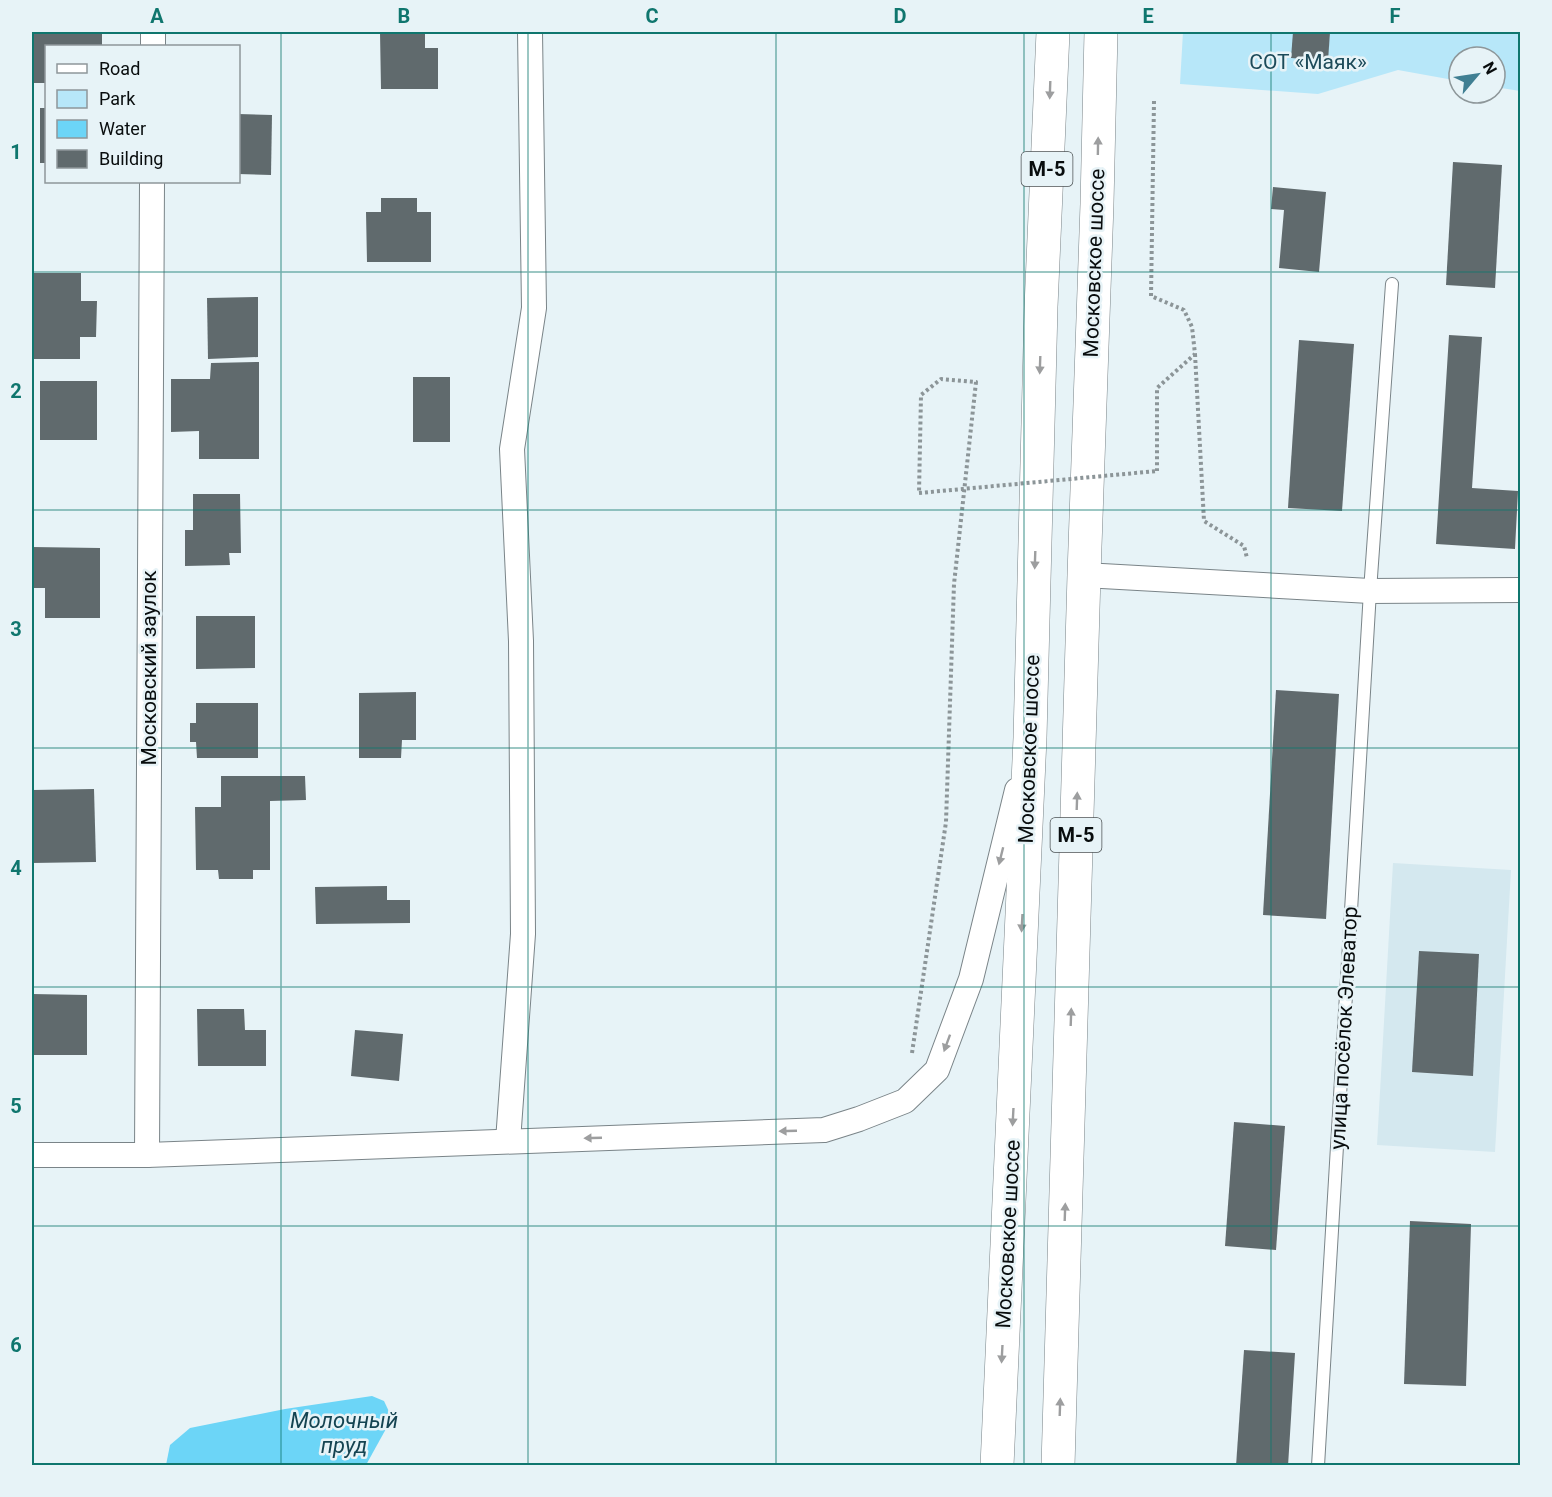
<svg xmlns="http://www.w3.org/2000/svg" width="1552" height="1497" viewBox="0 0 1552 1497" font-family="Roboto,sans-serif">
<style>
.built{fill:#d4e8ef}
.green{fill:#b7e7f9}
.water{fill:#6cd5f7}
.building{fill:#606a6d}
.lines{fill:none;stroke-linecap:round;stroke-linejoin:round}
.service-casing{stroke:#7a8488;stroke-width:14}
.minor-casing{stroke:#7a8488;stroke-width:26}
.trunk-casing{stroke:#7a8488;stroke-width:34}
.path{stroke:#8c9598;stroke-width:4;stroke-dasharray:3 3;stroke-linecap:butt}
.service{stroke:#fff;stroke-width:12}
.minor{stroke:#fff;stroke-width:24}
.trunk{stroke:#fff;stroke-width:33}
.path-bridge{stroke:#8c9598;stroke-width:4;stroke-dasharray:3 3;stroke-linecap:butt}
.oneway{fill:#9d9e9f}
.grid{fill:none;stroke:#0f766e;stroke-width:1.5;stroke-opacity:0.55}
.labels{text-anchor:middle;stroke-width:5;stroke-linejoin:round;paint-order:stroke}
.shield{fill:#e7f3f7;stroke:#4c5254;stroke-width:1.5}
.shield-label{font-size:20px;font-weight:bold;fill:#090d0e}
.park-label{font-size:21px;fill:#1d4b5a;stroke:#e7f3f7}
.street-label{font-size:21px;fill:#090d0e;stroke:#e7f3f7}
.water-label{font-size:22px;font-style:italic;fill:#154452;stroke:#e7f3f7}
.neatline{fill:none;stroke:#0f766e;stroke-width:2}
.grid-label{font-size:20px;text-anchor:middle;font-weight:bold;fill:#0f766e}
</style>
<rect width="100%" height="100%" fill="#e7f3f7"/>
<polygon class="built" points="1393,863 1511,870 1495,1152 1377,1145"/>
<polygon class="green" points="1183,32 1520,32 1520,91 1495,87 1495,57 1459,57 1459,81 1398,70 1318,94 1180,84"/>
<polygon class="water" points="372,1396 384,1401 392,1418 366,1465 166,1465 170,1445 190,1428 285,1409"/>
<g class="building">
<polygon points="32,32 102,32 102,46 46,46 46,83 32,83"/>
<polygon points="380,32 425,32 425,48 438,48 438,89 381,89"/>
<polygon points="1293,32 1330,32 1328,61 1291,58"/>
<rect x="40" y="108" width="6" height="55"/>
<polygon points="238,114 272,115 271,175 238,174"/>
<polygon points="1453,162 1502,165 1495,288 1446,285"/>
<polygon points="1273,187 1326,192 1319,272 1279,268 1284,210 1271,209"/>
<polygon points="381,198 417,198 417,212 431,212 431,262 367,262 366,212 381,212"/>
<polygon points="33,273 81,273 81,301 97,301 96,337 80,337 80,359 33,359"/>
<polygon points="258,297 258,357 208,359 207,298"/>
<polygon points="1449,335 1482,337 1472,488 1518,491 1515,549 1436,544"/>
<polygon points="1299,340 1354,344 1342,511 1288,508"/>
<polygon points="259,362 259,459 199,459 199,431 171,432 171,379 210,379 211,363"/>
<rect x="413" y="377" width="37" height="65"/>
<rect x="40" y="381" width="57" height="59"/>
<polygon points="193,494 240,494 241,553 229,553 230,565 185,566 185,530 193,530"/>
<polygon points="32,547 100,548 100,618 45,618 45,588 32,588"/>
<polygon points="196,616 255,616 255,668 196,669"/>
<polygon points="1276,690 1339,694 1326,919 1263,915"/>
<polygon points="416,692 416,740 402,740 401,758 359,758 359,693"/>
<polygon points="196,703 258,703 258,758 197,758 196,742 190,742 190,723 196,723"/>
<polygon points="221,776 305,776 306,800 270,801 270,870 253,870 253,879 219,879 218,870 196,870 195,807 221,807"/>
<polygon points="94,789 96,862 32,863 32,790"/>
<polygon points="387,886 387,900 410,900 410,923 316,924 315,887"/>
<polygon points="1419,951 1479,954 1473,1076 1412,1072"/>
<polygon points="32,994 87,995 87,1055 32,1055"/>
<polygon points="197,1009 244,1009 245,1030 266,1030 266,1066 198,1066"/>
<polygon points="355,1030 403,1034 399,1081 351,1076"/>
<polygon points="1234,1122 1285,1126 1276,1250 1225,1246"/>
<polygon points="1410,1221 1471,1224 1466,1386 1404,1384"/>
<polygon points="1244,1350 1295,1353 1288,1466 1236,1466"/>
</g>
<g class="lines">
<g class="service-casing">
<polyline id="service" points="1318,1466 1370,591 1392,284"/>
</g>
<g class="minor-casing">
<g id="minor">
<polyline points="153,46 153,32"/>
<polyline points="1084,575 1370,591 1520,590"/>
<polyline points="508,1141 523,934 521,641 512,449 534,308 530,32"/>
<polyline points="32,1155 147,1155 824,1130 859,1119 905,1101 937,1070 971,979 1017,790"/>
<polyline points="147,1155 152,182"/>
</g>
</g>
<g class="trunk-casing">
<g id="trunk">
<polyline points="997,1466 1030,738 1041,307 1053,32"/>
<polyline points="1058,1466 1084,575 1097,204 1101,32"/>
</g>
</g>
<g class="path">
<polyline points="1154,101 1151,296 1184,310 1192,327 1195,354 1157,388 1157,471"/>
<polyline points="1195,354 1204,521 1244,546 1247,558"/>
<polyline points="912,1053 946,822 954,584 976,382 941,379 921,395 919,493"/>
</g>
<use href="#service" class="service"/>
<use href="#minor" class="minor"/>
<use href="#trunk" class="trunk"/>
<polyline class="path-bridge" points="919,493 1157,471"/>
</g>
<defs><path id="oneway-solid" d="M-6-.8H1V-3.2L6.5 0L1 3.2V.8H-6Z" transform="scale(1.5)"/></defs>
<g class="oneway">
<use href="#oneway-solid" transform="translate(1050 90) rotate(92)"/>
<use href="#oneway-solid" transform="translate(1098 146) rotate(-89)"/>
<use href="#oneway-solid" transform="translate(1040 365) rotate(92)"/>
<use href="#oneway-solid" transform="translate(1035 560) rotate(92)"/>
<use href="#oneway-solid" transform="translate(1077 801) rotate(-88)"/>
<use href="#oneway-solid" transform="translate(1001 856) rotate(104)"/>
<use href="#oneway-solid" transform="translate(1022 923) rotate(93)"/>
<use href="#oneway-solid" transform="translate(1071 1017) rotate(-88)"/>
<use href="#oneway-solid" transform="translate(947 1043) rotate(110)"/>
<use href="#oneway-solid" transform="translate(1013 1117) rotate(93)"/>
<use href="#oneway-solid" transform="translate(788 1131) rotate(178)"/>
<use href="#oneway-solid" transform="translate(593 1138) rotate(178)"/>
<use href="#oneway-solid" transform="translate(1065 1212) rotate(-88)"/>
<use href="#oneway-solid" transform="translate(1002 1354) rotate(93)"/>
<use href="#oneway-solid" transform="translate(1060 1407) rotate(-88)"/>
</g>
<path class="grid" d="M281,32v1434M528,32v1434M776,32v1434M1024,32v1434M1271,32v1434M32,272h1488M32,510h1488M32,748h1488M32,987h1488M32,1226h1488"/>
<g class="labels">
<g class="shield">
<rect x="1021.5" y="152" width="51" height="34" rx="4.5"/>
<rect x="1050.5" y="818" width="51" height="34" rx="4.5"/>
</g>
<g class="shield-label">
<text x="1047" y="176">М-5</text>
<text x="1076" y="842">М-5</text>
</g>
<g class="park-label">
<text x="1308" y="69">СОТ «Маяк»</text>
</g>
<g class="street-label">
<text transform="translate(1094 263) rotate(-88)" y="7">Московское шоссе</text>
<text transform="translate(149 668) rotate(-90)" y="7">Московский заулок</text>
<text transform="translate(1029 749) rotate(-88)" y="7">Московское шоссе</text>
<text transform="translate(1344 1028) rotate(-87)" y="7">улица посёлок Элеватор</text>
<text transform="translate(1008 1234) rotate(-87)" y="7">Московское шоссе</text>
</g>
<g class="water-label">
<text x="344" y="1428">Молочный<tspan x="344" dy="25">пруд</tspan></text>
</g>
</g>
<rect width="1552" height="1497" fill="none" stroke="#e7f3f7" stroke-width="66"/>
<rect x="45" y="45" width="195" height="138" fill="#e7f3f7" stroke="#8e979a" stroke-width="1.5"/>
<rect x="57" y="64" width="30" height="9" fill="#ffffff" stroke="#8e979a" stroke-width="1.5"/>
<text x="99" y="75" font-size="18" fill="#090d0e">Road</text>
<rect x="57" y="90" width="30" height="18" fill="#b7e7f9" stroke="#8e979a" stroke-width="1.5"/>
<text x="99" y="105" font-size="18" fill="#090d0e">Park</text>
<rect x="57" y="120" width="30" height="18" fill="#6cd5f7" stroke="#8e979a" stroke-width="1.5"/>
<text x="99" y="135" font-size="18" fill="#090d0e">Water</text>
<rect x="57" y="150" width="30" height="18" fill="#606a6d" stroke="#8e979a" stroke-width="1.5"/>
<text x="99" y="165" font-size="18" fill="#090d0e">Building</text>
<g transform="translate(1477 75) rotate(61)"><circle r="28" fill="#e7f3f7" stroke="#8e979a" stroke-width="1.5"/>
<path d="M0-4.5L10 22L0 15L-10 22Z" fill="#407f93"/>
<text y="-9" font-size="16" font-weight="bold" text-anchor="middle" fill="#090d0e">N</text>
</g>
<rect x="33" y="33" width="1486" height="1431" class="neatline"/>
<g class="grid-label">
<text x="157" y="23">A</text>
<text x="404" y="23">B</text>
<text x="652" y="23">C</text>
<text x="900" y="23">D</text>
<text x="1148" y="23">E</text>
<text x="1395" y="23">F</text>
<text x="16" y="159">1</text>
<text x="16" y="398">2</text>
<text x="16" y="636">3</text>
<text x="16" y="875">4</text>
<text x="16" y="1113">5</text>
<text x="16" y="1352">6</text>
</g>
</svg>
